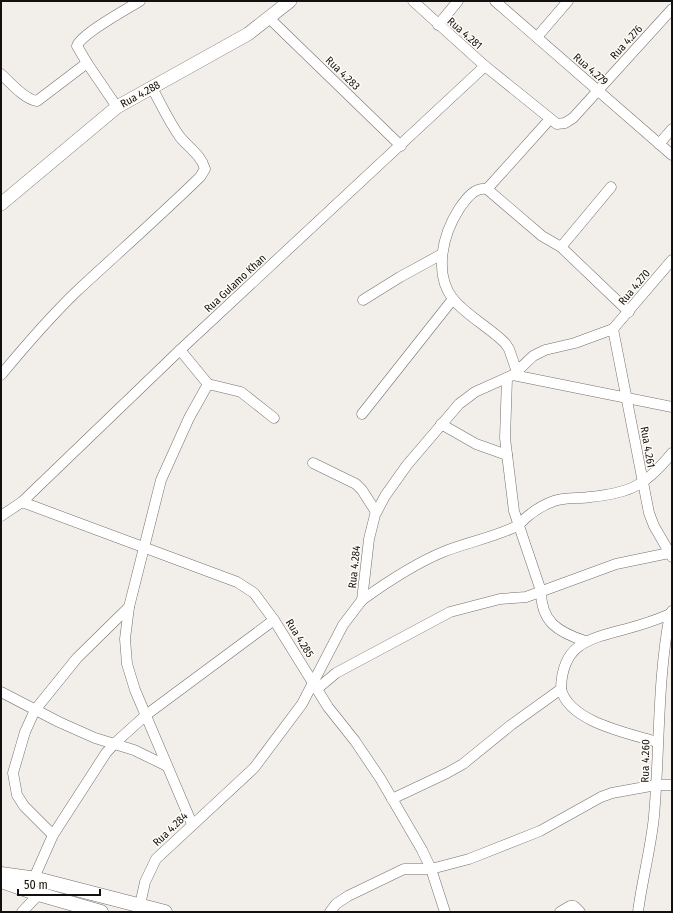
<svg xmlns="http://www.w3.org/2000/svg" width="673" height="913" viewBox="0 0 673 913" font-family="'Fira Sans Condensed',sans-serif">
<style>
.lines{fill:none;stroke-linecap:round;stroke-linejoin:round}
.minor-casing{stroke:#74716c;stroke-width:11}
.tertiary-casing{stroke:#74716c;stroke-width:14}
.secondary-casing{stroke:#74716c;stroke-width:15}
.minor{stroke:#fff;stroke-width:10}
.tertiary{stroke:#fff;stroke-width:13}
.secondary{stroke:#fff;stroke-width:14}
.labels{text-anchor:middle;stroke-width:3;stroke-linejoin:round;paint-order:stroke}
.street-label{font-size:11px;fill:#12110f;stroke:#fffcf7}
</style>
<rect width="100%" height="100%" fill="#f2eee9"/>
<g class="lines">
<g class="minor-casing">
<g id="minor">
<polyline points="413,1 485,66 557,124 565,123 573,118 672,9"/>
<polyline points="495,1 672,155"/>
<polyline points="269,18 401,146"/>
<polyline points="438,25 458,1"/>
<polyline points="537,37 568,1"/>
<path d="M1,74c10,9 23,25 36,27l50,-38"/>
<path d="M117,107l-30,-44 -10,-17c4,-12 50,-37 63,-45"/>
<polyline points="659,144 672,129"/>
<polyline points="487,189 542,236 561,247 629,312"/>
<polyline points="561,247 611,187"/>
<polyline points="363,300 400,277 442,254"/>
<polyline points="613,329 649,513 654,526 672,557"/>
<polyline points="180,350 208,384 241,392 274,418"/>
<path d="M517,372l-8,-23 -4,-6c-16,-16 -38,-27 -52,-44 -20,-26 -10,-65 6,-90 7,-10 15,-22 28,-20l63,-70"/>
<path d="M1,375c24,-29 49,-58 76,-84 41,-38 83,-75 123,-114l5,-8c-4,-14 -16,-21 -25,-32 -11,-15 -19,-33 -28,-49"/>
<polyline points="513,375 672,407"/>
<path d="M507,378l-2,60 9,73 27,80c0,31 17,41 44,50"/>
<polyline points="362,414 453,299"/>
<polyline points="441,424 476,444 507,455"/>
<polyline points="313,463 356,484 362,490 376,512"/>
<polyline points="22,502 237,582 254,593 274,620 328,707 355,741 380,778 422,850 431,869 445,912"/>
<polyline points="1,516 22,502 180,350 485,66"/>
<path d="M362,600c25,-18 52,-36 81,-48 22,-9 52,-15 74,-26 4,-3 7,-7 11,-10 7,-6 18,-12 26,-15 12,-4 24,-2 36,-4 41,-4 56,-12 82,-44"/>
<polyline points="317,689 336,673 450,612 500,599 526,597 616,564 669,553"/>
<path d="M561,689c8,33 67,44 96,53"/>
<polyline points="1,692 59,722 95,738 134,750 167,766"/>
<path d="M392,799l55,-26 16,-9 48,-39 50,-36c1,-45 27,-50 65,-60 15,-4 30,-9 44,-15"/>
<polyline points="192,824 135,690 127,664 125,639 129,607 161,480 189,418 208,384"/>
<polyline points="53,835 24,806 17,795 13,773 25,732 35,710 77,658 129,607"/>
<polyline points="34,878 53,835 106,753 115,743 146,715 274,620"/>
<polyline points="140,905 145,882 156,859 254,768 302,704 343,625 362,600 369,539 375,515 385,496 407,465 459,404 475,392 513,375 533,356 545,350 575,343 613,329 672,260"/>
<polyline points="22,912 39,894"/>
<polyline points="330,912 336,904 348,896 404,869 431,869 469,859 540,831 601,797 612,793 656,785 672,785"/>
<polyline points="560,912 570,906 574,906 580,912"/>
<path d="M638,912c4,-32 13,-64 16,-96 6,-67 3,-135 16,-202l2,-3"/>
</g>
</g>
<g class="tertiary-casing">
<polyline id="tertiary" points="1,204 117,107 248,34 290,1"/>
</g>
<g class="secondary-casing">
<g id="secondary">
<polyline points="1,874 37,879 165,912"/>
<polyline points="1,881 35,893 101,912"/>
</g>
</g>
<use href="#minor" class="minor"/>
<use href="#tertiary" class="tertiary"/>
<use href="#secondary" class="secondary"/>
</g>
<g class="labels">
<g class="street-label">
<text transform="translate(465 33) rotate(41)" y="4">Rua 4.281</text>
<text transform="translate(626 42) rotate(-48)" y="4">Rua 4.276</text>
<text transform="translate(591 69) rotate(41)" y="4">Rua 4.279</text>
<text transform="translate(343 73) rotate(44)" y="4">Rua 4.283</text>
<text transform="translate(140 94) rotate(-29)" y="4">Rua 4.288</text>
<text transform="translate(235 283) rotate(-43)" y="4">Rua Gulamo Khan</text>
<text transform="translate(634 287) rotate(-50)" y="4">Rua 4.270</text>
<text transform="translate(648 447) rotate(80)" y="4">Rua 4.261</text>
<text transform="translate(354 567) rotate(-84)" y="4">Rua 4.284</text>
<text transform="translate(300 638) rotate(58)" y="4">Rua 4.285</text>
<text transform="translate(645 761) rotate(-89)" y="4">Rua 4.260</text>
<text transform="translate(170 829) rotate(-44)" y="4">Rua 4.284</text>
</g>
</g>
<rect width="673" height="913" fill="none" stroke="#12110f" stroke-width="4"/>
<path d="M18 889v6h82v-6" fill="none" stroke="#12110f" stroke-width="2"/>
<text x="24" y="889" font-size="12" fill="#12110f" stroke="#fffcf7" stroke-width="3" paint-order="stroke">50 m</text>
</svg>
